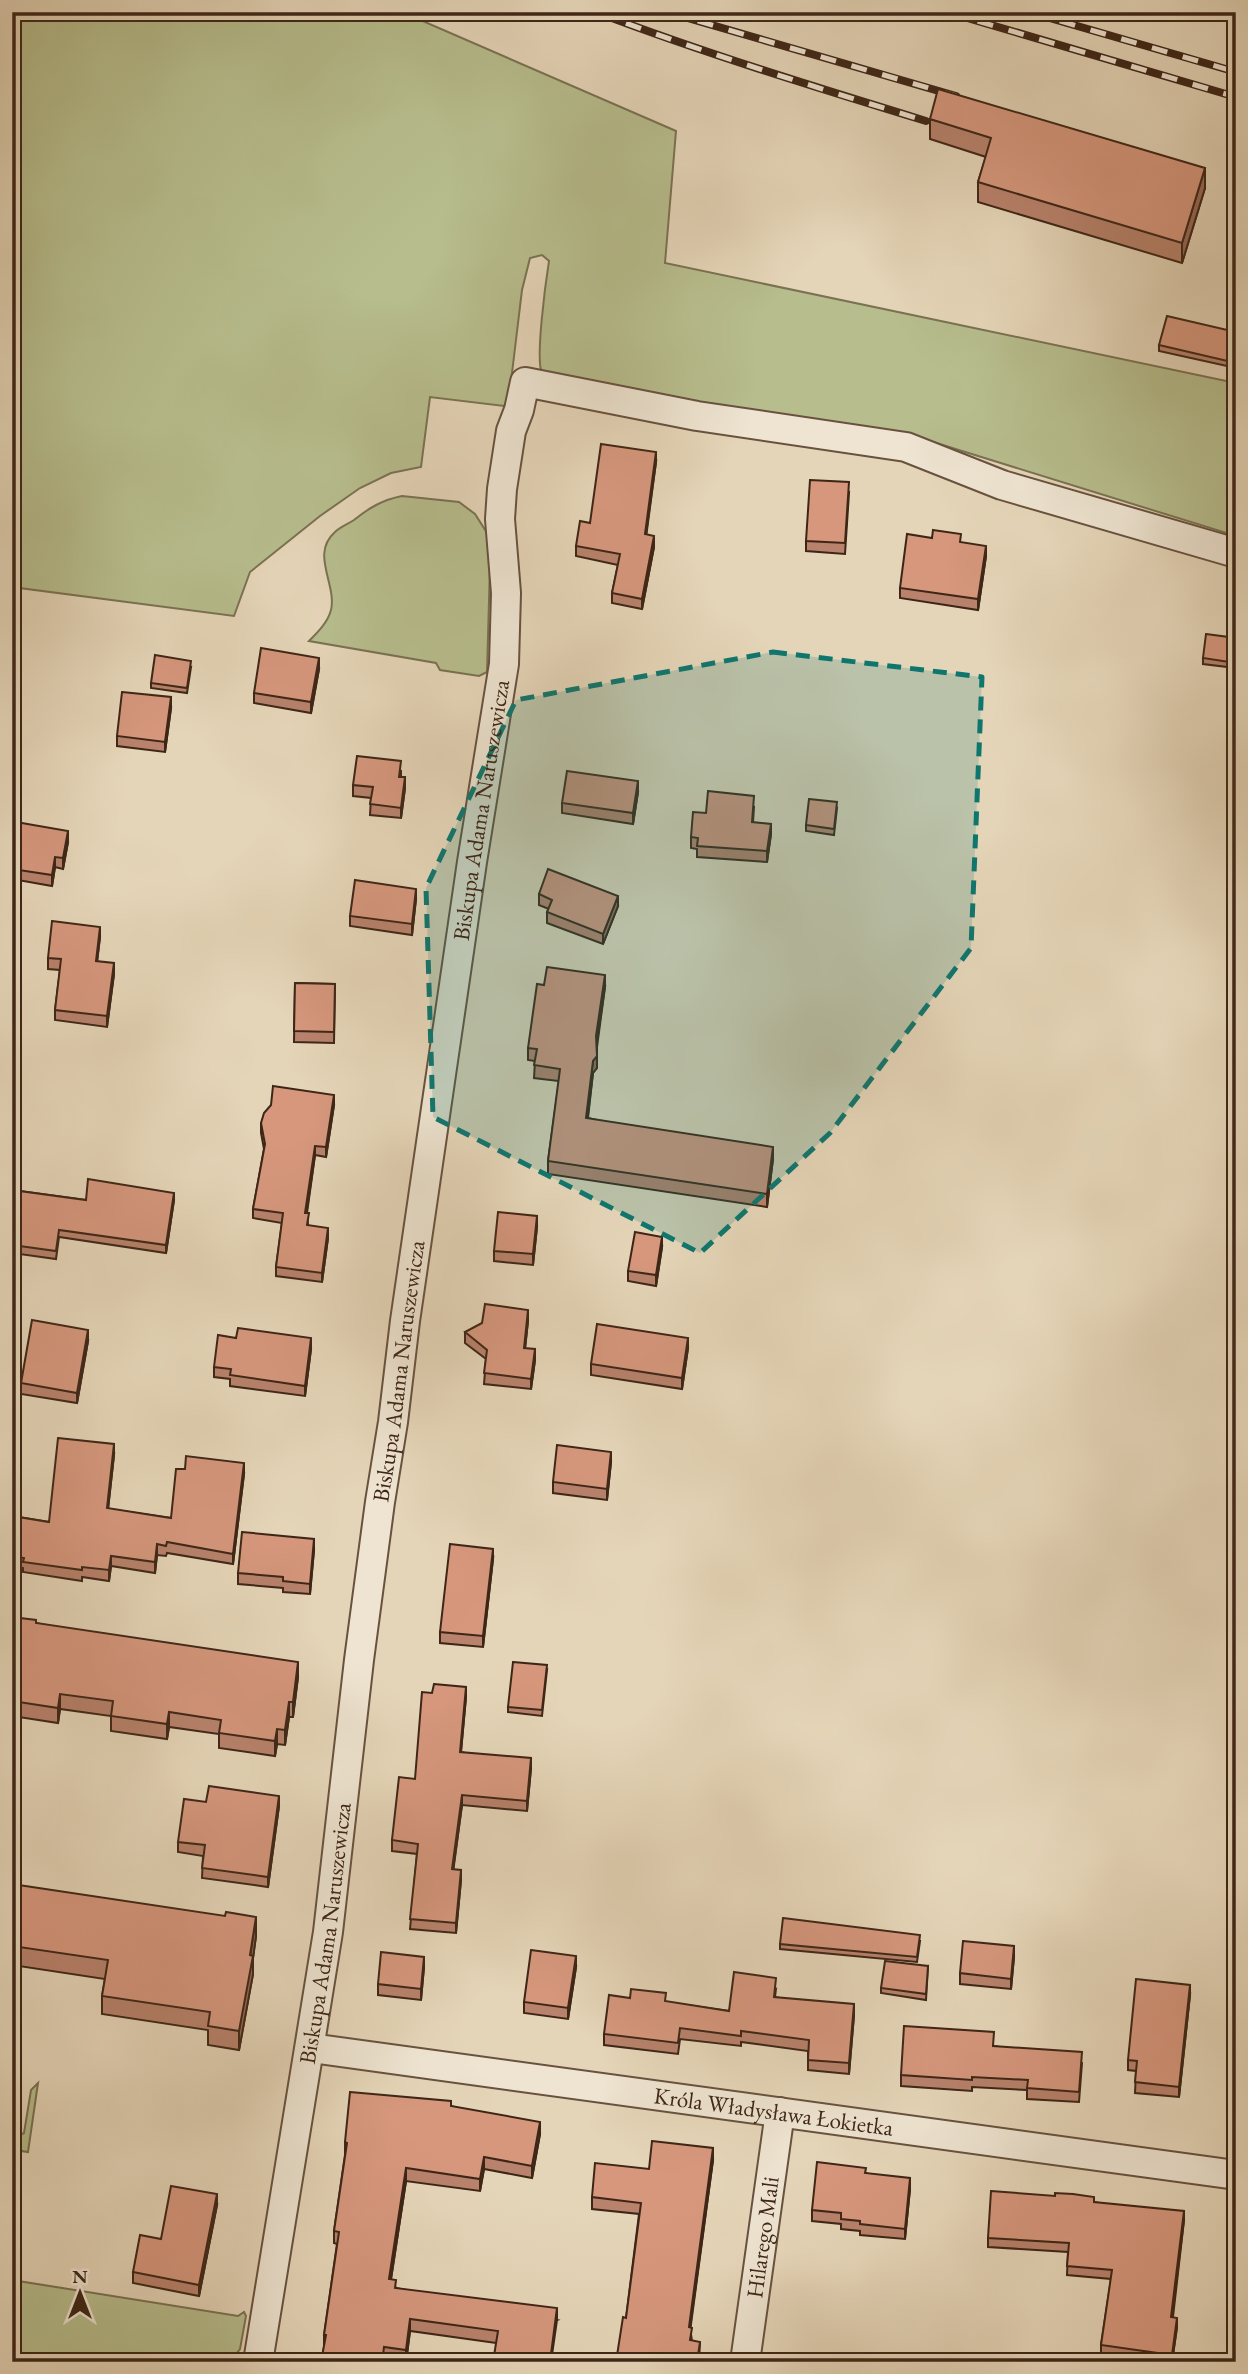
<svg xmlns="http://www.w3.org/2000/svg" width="1248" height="2374" viewBox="0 0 1248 2374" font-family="'EB Garamond',serif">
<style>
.green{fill:#b7bd8d;stroke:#7a7252;stroke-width:2}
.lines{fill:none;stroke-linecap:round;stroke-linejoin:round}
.street-casing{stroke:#68523f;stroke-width:32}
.street{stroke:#eee4d1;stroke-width:28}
.rail-casing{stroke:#3e2617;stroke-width:8}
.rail{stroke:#eee4d1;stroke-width:5;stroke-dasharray:16;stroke-linecap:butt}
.wall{fill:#b8826c;stroke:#3e2617;stroke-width:2}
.shaded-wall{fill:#966a58;stroke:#3e2617;stroke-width:2}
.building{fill:#d6977d;stroke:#3e2617;stroke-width:2}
.marked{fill:#0f766e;fill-opacity:0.2;stroke:#0f766e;stroke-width:5;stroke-dasharray:14 9;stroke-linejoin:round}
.labels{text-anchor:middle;stroke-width:5;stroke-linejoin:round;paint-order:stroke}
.street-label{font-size:23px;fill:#3e2617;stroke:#eee4d1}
</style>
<rect width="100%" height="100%" fill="#e5d5b8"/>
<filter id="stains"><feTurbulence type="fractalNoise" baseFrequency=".00286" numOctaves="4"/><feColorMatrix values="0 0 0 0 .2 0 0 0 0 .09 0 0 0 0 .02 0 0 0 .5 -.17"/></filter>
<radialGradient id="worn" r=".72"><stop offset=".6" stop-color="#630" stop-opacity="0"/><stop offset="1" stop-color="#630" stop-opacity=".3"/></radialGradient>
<g class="green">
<path d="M12,12h390l274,119 -11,132 571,120v153l-319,-99 -357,-57 -18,-7c-7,-13 4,-93 7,-112l-7,-6 -12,3 -8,32 -13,108 -5,8 -74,-9 -9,70 -30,6 -31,15 -40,28 -70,56 -16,44 -222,-29z"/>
<path d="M402,496l57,6 16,12 14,22 1,29 -3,107 -8,4 -39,-6 -4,-7 -127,-22c9,-9 19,-19 22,-31 6,-26 -21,-56 4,-78 5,-5 13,-8 19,-12 15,-12 28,-20 48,-24z"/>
<polygon points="38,2083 28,2152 21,2151 14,2196 12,2196 12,2139 24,2133 31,2090"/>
<polygon points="12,2280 238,2316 244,2312 246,2316 240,2349 230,2362 155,2362 149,2359 12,2361"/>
</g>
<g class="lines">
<g class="street-casing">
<g id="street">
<path id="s1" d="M311,2048l925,127"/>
<path id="s2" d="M258,2362l70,-430 31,-272 21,-158 13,-80 12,-101 67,-459 32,-198 2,-71 -6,-74 2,-30 9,-58 8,-21 6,-28 172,34 209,31 96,38 234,68"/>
<path id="s3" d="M745,2362l35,-250"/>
</g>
</g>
<use href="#street" class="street"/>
<g class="rail-casing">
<g id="rail">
<path d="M596,12c108,41 219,75 330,109"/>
<polyline points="667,12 956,96"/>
<polyline points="947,12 1236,97"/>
<polyline points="1029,12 1236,72"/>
<polyline points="1231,12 1236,14"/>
</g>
</g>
<use href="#rail" class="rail"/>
</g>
<g class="wall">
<polygon points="930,119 1205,188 1182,263 978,202 978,182 986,157 930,139"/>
<polygon points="1236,332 1236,368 1159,351 1159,345"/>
<polygon points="656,462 646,534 654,547 642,609 612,603 612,593 618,565 576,556 576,546 590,523"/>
<polygon points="849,493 845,554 806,551 806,541"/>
<polygon points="932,538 961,543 986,556 978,610 900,598 900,588"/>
<polygon points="1236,638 1236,668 1203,664 1203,658"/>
<polygon points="191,667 187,693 151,688 151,683"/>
<polygon points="319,669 311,713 254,703 254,693"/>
<polygon points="171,708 165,752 117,746 117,736"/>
<polygon points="401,771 401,777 405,788 401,818 370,815 371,798 353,796 353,785"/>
<polygon points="638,792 633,824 562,813 562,803"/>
<polygon points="754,807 753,822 771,834 767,862 697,857 697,849 691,848 691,837 706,813"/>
<polygon points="837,808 834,835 806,831 806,825"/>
<polygon points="68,842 63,869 55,867 52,886 12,879 12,844"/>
<polygon points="539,894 618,906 603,944 547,923 547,912 549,909 539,905"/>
<polygon points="416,899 412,935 350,926 350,916"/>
<polygon points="100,937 97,961 114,974 107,1027 55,1020 55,1010 60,970 48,969 48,958"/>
<polygon points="295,983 335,984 334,1043 294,1042"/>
<polygon points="605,987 597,1047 597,1068 593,1073 588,1118 773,1159 767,1207 548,1174 548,1161 559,1081 534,1078 535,1061 528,1060 528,1048"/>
<polygon points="334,1105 326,1157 315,1155 307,1213 308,1225 328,1238 322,1282 276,1276 276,1267 282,1223 253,1218 253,1209 264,1149 261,1133 261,1123"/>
<polygon points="12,1190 86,1200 174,1200 166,1253 59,1237 56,1259 12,1253"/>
<polygon points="537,1227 533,1265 494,1261 494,1251"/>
<polygon points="662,1247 656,1286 628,1281 628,1271"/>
<polygon points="528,1321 525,1348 535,1360 531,1389 484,1384 486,1359 465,1343 465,1332"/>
<polygon points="88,1341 77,1403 21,1394 21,1383"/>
<polygon points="688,1348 682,1389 591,1375 591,1364"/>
<polygon points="311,1349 305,1396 230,1386 230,1379 214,1377 214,1367"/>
<polygon points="114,1455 108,1509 171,1518 244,1474 233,1564 167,1553 166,1556 157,1555 155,1573 111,1566 109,1581 82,1577 82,1581 23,1572 23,1568 12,1566 12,1516 49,1522"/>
<polygon points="611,1462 607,1500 553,1493 553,1482"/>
<polygon points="314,1550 310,1594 283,1592 283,1588 238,1584 238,1573"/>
<polygon points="493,1559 483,1647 440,1643 440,1632"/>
<polygon points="12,1617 36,1623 298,1677 293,1717 289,1717 285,1745 277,1744 275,1756 219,1748 219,1734 169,1727 167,1739 111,1731 111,1716 60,1709 58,1723 12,1716"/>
<polygon points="547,1670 542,1716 508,1712 508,1707"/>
<polygon points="466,1697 461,1752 531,1768 527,1811 462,1805 453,1870 461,1880 456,1933 410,1929 417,1854 392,1851 392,1840 415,1779"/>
<polygon points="206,1802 279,1806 268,1887 202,1878 203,1856 178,1852 178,1842"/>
<polygon points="12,1884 256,1936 253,1958 253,1974 239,2050 208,2045 208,2030 102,2014 102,1996 105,1979 12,1965"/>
<polygon points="920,1941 917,1962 780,1949 780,1944"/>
<polygon points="1014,1957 1011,1989 960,1984 960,1973"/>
<polygon points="928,1966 926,2000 881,1993 881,1988"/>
<polygon points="424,1967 421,2000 378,1995 378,1984"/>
<polygon points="576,1967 568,2019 524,2013 524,2002"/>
<polygon points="776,1989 775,1997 854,2015 849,2074 808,2070 808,2051 741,2042 741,2046 680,2039 678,2054 604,2045 604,2034 630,1998 666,2002 729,2011"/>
<polygon points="1190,1995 1179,2097 1135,2093 1136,2071 1128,2070 1128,2060"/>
<polygon points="994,2046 1082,2063 1079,2102 1027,2099 1027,2090 972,2087 972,2091 901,2086 901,2075"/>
<polygon points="451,2106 540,2134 532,2178 484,2169 480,2191 406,2181 391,2279 396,2288 557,2320 496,2343 410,2331 406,2362 384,2359 384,2362 321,2362 324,2347 324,2335 337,2244 334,2243 334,2231 345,2155 345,2142"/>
<polygon points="713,2160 690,2328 692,2341 700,2354 699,2362 616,2362 626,2318 639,2214 592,2209 592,2197 649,2169"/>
<polygon points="866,2173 910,2189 905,2239 860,2235 860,2231 841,2229 841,2224 812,2221 812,2210"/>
<polygon points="1094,2202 1184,2220 1173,2317 1177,2327 1172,2362 1153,2362 1101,2355 1101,2345 1111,2279 1067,2275 1068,2252 988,2247 988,2238"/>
<polygon points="217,2205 199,2296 133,2283 133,2272 161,2239"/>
</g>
<g class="shaded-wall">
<polygon points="1205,168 1205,188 1182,263 1182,243"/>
<polygon points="656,452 656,462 645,545 645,534"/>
<polygon points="654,536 654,547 642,609 642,599"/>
<polygon points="986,546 986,556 978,610 978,599"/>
<polygon points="319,658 319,669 311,713 311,702"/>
<polygon points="171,697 171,708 165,752 165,742"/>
<polygon points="405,777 405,788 401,818 401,808"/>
<polygon points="638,781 638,792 633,824 633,813"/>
<polygon points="771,824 771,834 767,862 767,851"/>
<polygon points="68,831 68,842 63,869 63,858"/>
<polygon points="55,857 55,867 52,886 52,875"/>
<polygon points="416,889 416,899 412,935 412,924"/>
<polygon points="618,896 618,906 603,944 603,934"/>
<polygon points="100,927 100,937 96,972 96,961"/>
<polygon points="114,963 114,974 107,1027 107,1016"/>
<polygon points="605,975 605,987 596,1048 596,1036"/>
<polygon points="597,1056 597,1068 593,1073 586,1131 586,1118 593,1061"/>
<polygon points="334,1095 334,1105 326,1157 326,1147"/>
<polygon points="315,1146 315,1155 305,1223 305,1213"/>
<polygon points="773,1147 773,1159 767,1207 767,1194"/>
<polygon points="174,1193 174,1200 166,1253 166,1245"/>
<polygon points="537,1216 537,1227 533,1265 533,1254"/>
<polygon points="328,1228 328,1238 322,1282 322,1273"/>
<polygon points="662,1237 662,1247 656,1286 656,1275"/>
<polygon points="528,1310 528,1321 524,1359 524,1348"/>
<polygon points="88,1330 88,1341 77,1403 77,1393"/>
<polygon points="311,1338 311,1349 305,1396 305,1386"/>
<polygon points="688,1338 688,1348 682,1389 682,1378"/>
<polygon points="535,1349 535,1360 531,1389 531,1379"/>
<polygon points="114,1444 114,1455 107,1519 107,1508"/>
<polygon points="611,1452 611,1462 607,1500 607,1489"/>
<polygon points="244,1463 244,1474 233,1564 233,1554"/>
<polygon points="314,1539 314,1550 310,1594 310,1584"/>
<polygon points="157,1544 157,1555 155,1573 155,1562"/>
<polygon points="493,1549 493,1559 483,1647 483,1636"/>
<polygon points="111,1556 111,1566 109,1581 109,1570"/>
<polygon points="298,1662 298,1677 293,1717 293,1702"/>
<polygon points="466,1687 466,1697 460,1762 460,1752"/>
<polygon points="60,1694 60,1709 58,1723 58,1708"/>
<polygon points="289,1702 289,1717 285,1745 285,1730"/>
<polygon points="169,1712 169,1727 167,1739 167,1724"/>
<polygon points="277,1729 277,1744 275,1756 275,1741"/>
<polygon points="531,1758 531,1768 527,1811 527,1801"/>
<polygon points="462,1795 462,1805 452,1880 452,1869"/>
<polygon points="279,1796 279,1806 268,1887 268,1877"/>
<polygon points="461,1870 461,1880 456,1933 456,1923"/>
<polygon points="256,1917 256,1936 253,1958 253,1974 239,2050 239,2031"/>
<polygon points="1014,1946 1014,1957 1011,1989 1011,1979"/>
<polygon points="576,1956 576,1967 568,2019 568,2008"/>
<polygon points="424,1957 424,1967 421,2000 421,1989"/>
<polygon points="1190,1985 1190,1995 1179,2097 1179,2087"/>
<polygon points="854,2004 854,2015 849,2074 849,2063"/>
<polygon points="540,2122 540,2134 532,2178 532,2166"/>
<polygon points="713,2148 713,2160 689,2339 689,2327"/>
<polygon points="484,2157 484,2169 480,2191 480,2179"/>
<polygon points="406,2168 406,2181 389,2292 389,2279"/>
<polygon points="910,2178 910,2189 905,2239 905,2229"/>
<polygon points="217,2194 217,2205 199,2296 199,2285"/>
<polygon points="1184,2211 1184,2220 1171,2326 1171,2317"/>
<polygon points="557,2308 557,2320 551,2362 550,2362"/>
<polygon points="1177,2318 1177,2327 1172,2362 1172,2355"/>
<polygon points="410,2319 410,2331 406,2362 406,2350"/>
<polygon points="700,2342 699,2362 697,2362"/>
</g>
<g class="building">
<polygon points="938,89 1205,168 1182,243 978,182 991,138 930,119"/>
<polygon points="1167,316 1236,332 1236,363 1159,345"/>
<polygon points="601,444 656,452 645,534 654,536 642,599 612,593 620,554 576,546 580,521 590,523"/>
<polygon points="810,480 849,482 845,543 806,541"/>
<polygon points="933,530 961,534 960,542 986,546 978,599 900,588 907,534 932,538"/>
<polygon points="1206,634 1236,638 1236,663 1203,658"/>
<polygon points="261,648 319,658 311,702 254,693"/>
<polygon points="155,655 191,661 187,688 151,683"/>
<polygon points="122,692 171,697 165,742 117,736"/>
<polygon points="357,756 401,761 399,777 405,777 401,808 370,804 373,787 353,785"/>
<polygon points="567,771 638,781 633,813 562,803"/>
<polygon points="708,791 754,796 752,822 771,824 767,851 697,846 698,838 691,837 693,812 706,813"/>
<polygon points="809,799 837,802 834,829 806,825"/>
<polygon points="16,822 68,831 63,858 55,857 52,875 12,869 12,844"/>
<polygon points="548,869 618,896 603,934 547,912 552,900 539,894"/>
<polygon points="355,880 416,889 412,924 350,916"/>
<polygon points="52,921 100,927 96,961 114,963 107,1016 55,1010 61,959 48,958"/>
<polygon points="547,967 605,975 596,1036 597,1056 593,1061 586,1118 773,1147 767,1194 548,1161 560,1069 534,1065 537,1049 528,1048 537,984 544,985"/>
<polygon points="295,983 335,984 334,1032 294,1031"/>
<polygon points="273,1086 334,1095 326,1147 315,1146 305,1213 309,1213 307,1225 328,1228 322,1273 276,1267 283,1213 253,1209 265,1144 261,1123 264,1113 271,1105"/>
<polygon points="88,1179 174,1193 166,1245 59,1230 56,1251 12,1245 12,1190 86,1200"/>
<polygon points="498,1212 537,1216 533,1254 494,1251"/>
<polygon points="635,1232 662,1237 656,1275 628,1271"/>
<polygon points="485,1304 528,1310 524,1348 535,1349 531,1379 484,1373 487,1350 465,1332 482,1323"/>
<polygon points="32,1320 88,1330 77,1393 21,1383"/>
<polygon points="597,1324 688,1338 682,1378 591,1364"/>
<polygon points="238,1328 311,1338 305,1386 230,1375 231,1369 214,1367 218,1335 236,1338"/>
<polygon points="58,1438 114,1444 107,1508 171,1518 176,1469 185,1469 186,1456 244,1463 233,1554 167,1542 166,1546 157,1544 155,1562 111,1556 109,1570 82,1567 82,1570 23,1562 24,1558 12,1556 12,1516 49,1522"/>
<polygon points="557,1445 611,1452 607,1489 553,1482"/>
<polygon points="242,1532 314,1539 310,1584 283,1581 283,1577 238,1573"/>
<polygon points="450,1544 493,1549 483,1636 440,1632"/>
<polygon points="12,1617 36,1620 36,1623 298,1662 293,1702 289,1702 285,1730 277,1729 275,1741 219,1733 221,1720 169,1712 167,1724 111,1716 113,1701 60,1694 58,1708 12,1701"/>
<polygon points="513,1662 547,1665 542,1710 508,1707"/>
<polygon points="434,1684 466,1687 460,1752 531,1758 527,1801 462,1795 452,1869 461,1870 456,1923 410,1919 418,1844 392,1840 399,1777 415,1779 422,1692 432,1693"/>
<polygon points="209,1786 279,1796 268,1877 202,1868 205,1845 178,1842 184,1799 206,1802"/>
<polygon points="12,1884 225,1916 226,1912 256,1917 250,1955 253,1956 239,2031 208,2026 210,2012 102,1996 108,1960 12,1946"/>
<polygon points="783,1918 920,1935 917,1957 780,1944"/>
<polygon points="963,1941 1014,1946 1011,1979 960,1973"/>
<polygon points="531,1950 576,1956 568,2008 524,2002"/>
<polygon points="381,1952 424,1957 421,1989 378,1984"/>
<polygon points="885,1961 928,1966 926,1994 881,1988"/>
<polygon points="734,1972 776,1978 774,1997 854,2004 849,2063 808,2060 809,2040 741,2031 741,2036 680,2028 678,2043 604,2034 609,1995 630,1998 631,1989 666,1993 665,2001 729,2011"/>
<polygon points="1136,1979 1190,1985 1179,2087 1135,2082 1137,2061 1128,2060"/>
<polygon points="904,2026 994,2032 993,2046 1082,2052 1079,2092 1027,2088 1028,2080 972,2077 972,2080 901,2075"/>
<polygon points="350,2092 451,2101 451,2106 540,2122 532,2166 484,2157 480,2179 406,2168 389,2279 396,2280 395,2288 557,2308 550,2362 493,2362 498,2331 410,2319 406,2350 384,2347 383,2355 378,2355 377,2362 321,2362 326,2335 324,2335 339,2232 334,2231 347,2143 345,2142"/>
<polygon points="652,2141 713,2148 689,2327 692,2328 690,2340 700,2342 697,2362 616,2362 623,2317 626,2318 641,2203 592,2197 595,2163 649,2169"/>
<polygon points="817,2162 866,2168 865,2173 910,2178 905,2229 860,2224 860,2221 841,2219 841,2213 812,2210"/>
<polygon points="171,2186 217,2194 199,2285 133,2272 140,2235 161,2239"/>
<polygon points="991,2191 1055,2196 1055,2193 1073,2194 1094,2197 1094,2202 1184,2211 1171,2317 1177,2318 1172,2355 1101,2345 1112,2270 1067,2266 1069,2243 988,2238"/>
<polygon points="790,2354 838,2357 838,2362 790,2362"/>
</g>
<path class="marked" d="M773,652l209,25 -11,271 -141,185 -130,120 -267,-136 -7,-229 90,-188z"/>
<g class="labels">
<g class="street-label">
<text dy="8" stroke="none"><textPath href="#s2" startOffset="1568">Biskupa Adama Naruszewicza</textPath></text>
<text dy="8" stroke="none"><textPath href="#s2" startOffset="1001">Biskupa Adama Naruszewicza</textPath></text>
<text dy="8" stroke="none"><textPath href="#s2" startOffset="434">Biskupa Adama Naruszewicza</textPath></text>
<text dy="8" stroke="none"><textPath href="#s1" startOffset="467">Króla Władysława Łokietka</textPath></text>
<text dy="8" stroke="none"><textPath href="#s3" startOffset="126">Hilarego Mali</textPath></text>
</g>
</g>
<rect width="1248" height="2374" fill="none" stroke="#e5d5b8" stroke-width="42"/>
<rect x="14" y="14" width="1220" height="2346" fill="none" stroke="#3e2617" stroke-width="3.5"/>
<rect x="21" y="21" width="1206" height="2332" fill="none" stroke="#3e2617" stroke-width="2"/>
<g transform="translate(80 2293)" stroke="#eee4d1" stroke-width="5" paint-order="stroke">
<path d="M0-5L12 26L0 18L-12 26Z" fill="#3e2617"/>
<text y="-10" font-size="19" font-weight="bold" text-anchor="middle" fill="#3e2617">N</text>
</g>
<rect width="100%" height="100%" filter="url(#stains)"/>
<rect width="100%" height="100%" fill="url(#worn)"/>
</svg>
